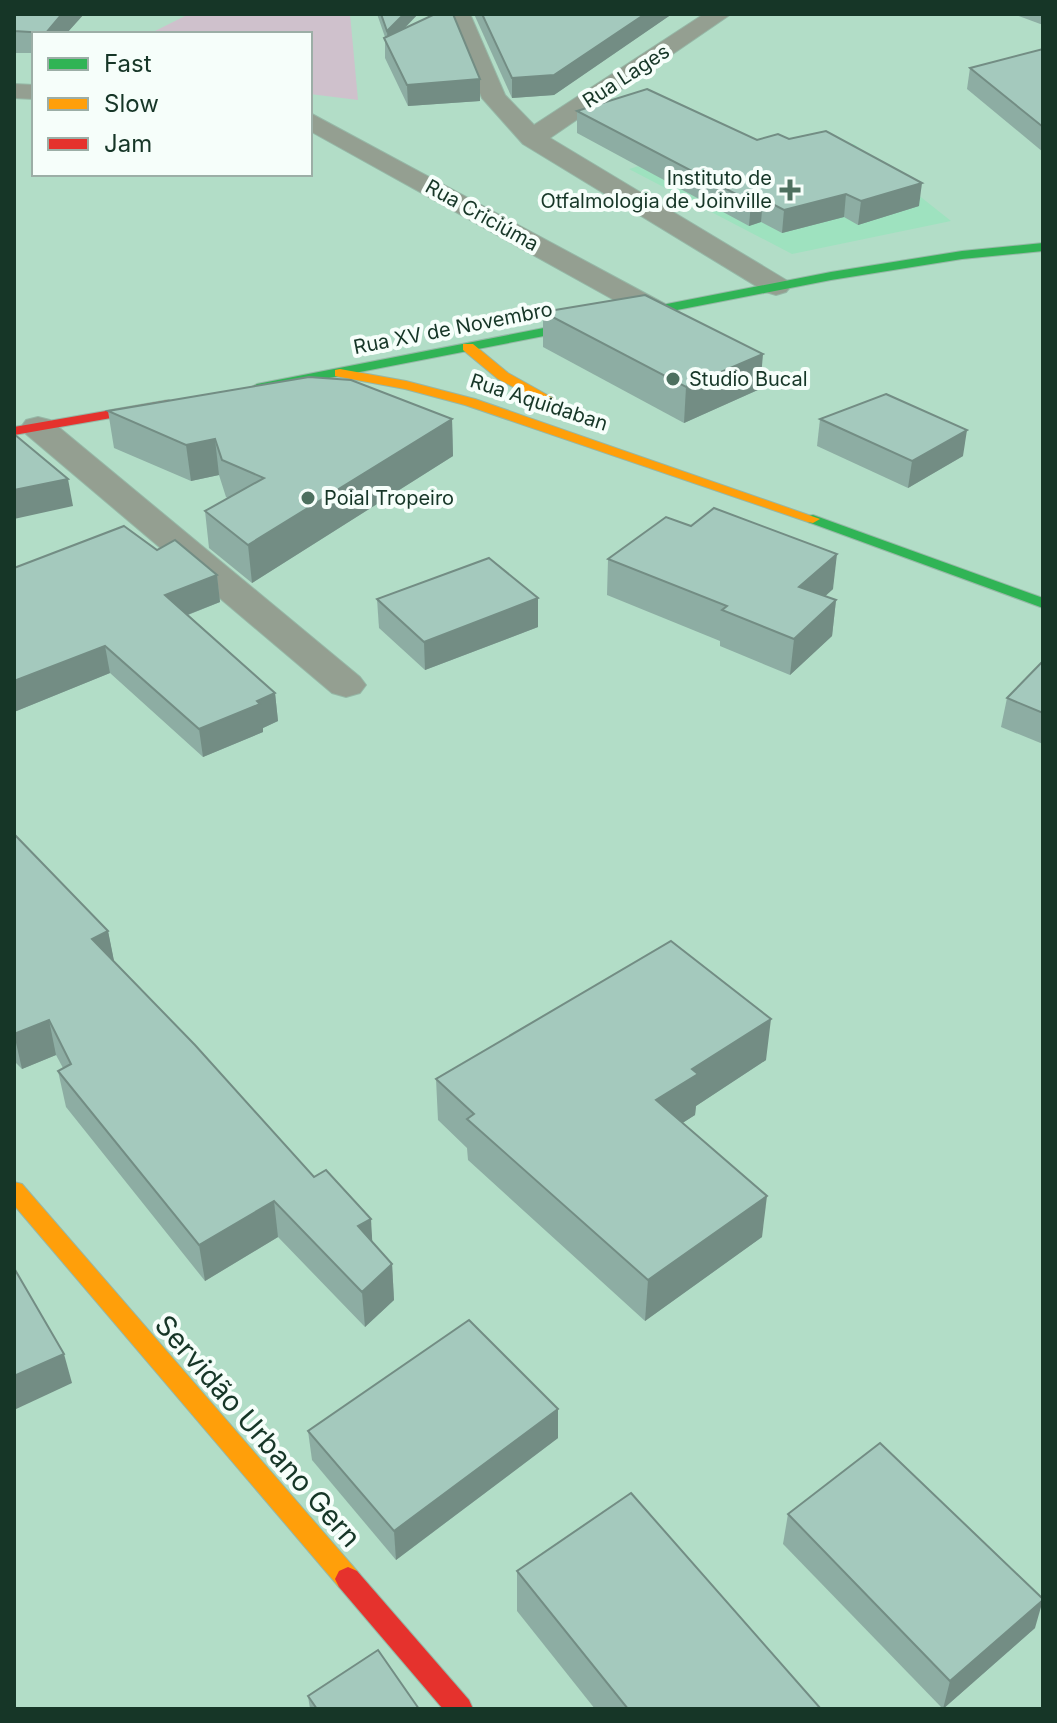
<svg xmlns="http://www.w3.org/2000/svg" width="1057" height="1723" viewBox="0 0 1057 1723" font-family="Inter,sans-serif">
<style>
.built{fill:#9ee2bf}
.green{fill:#cfc1cc}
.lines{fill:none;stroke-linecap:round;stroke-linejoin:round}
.street-casing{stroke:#96b8a7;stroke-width:2}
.fast-casing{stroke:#96b8a7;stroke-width:2}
.slow-casing{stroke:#96b8a7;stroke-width:2}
.jam-casing{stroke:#96b8a7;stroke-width:2}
.street{fill:#949f91;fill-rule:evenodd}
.fast{fill:#30b455;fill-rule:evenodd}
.slow{fill:#ff9f0a;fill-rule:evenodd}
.jam{fill:#e5322d;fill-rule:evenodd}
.wall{fill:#8dada3}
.shaded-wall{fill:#738d84}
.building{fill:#a4c9bd;stroke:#738d84;stroke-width:2}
.poi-dot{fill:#4d705f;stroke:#f6fefa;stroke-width:3}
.labels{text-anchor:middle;stroke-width:8;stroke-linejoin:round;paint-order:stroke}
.far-street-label{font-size:20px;fill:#163627;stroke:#f6fefa}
.far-poi-label{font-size:20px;fill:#163627;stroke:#f6fefa;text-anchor:start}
.near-street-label{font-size:28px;fill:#163627;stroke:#f6fefa}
</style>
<rect width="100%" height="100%" fill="#b2ddc7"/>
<polygon class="built" points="854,144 951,221 792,254 629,169 708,145 741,161"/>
<polygon class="green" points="189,14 350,14 358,100 310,94 310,34 161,34 155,31"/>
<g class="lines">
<g class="street-casing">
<g id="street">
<polygon points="448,14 470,14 505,95 534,125 704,14 731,14 550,138 786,280 791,286 786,292 776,295 766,292 523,144 482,98"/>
<polygon points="14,84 34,85 34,99 14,98"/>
<polygon points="310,113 665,304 669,310 665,316 654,319 643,316 310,131"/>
<polygon points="38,417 50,420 360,677 366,685 360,693 346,697 332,693 26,434 21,427 26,420"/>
</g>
</g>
<g class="fast-casing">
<g id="fast">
<polygon points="1043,243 1043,251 962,259 831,280 257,392 250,388 257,384 831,272 962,251"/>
<polygon points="813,515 1043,598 1043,608 808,522 808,516"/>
</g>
</g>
<g class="slow-casing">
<g id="slow">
<polygon points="463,344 473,344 508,373 576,411 569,415 564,414 498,379 463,350"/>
<polygon points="340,369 406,381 475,399 820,519 813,523 808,522 465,405 405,389 335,376 335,370"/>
<polygon points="14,1182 22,1184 357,1571 361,1579 357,1587 348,1591 339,1587 14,1205"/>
</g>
</g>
<g class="jam-casing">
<g id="jam">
<polygon points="169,400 176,404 174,407 14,435 14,427"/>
<polygon points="348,1567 357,1571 469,1700 473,1709 443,1709 339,1587 335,1579 339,1571"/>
</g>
</g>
<use href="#street" class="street"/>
<use href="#fast" class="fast"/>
<use href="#slow" class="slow"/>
<use href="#jam" class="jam"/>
</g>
<g class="wall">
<polygon points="14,14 84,14 66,34 34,34 34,53 14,53"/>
<polygon points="377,14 418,14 405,28 480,101 408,106 385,58 385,37"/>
<polygon points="474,14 672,14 554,95 512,98"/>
<polygon points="1013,14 1043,14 1043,25"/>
<polygon points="1043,49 1043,152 967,89 970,68"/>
<polygon points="577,111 757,140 919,206 858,225 844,217 782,233 761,222 749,226 577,133"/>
<polygon points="543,312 760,389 684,423 543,347"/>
<polygon points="108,411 452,419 453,456 252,583 209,548 205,511 228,498 226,497 219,475 191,481 114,448"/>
<polygon points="820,419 963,456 908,488 817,446"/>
<polygon points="157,550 217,575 220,602 188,615 275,693 278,721 263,728 263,732 203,757 110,673 14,712 14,568"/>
<polygon points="608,559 833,589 825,596 836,600 832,636 790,675 720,646 720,641 607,595"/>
<polygon points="538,598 538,627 425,670 379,628 377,599"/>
<polygon points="1043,661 1043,744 1001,727 1007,698"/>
<polygon points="14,834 108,931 114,961 392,1264 394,1300 365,1327 278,1237 205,1281 66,1107 58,1071 63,1068 56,1055 22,1069 14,1061"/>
<polygon points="766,1060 696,1106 695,1115 682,1123 762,1237 645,1321 468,1160 467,1148 438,1120 436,1079"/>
<polygon points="308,1431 558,1438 396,1560 312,1460"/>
<polygon points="788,1514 1035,1628 943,1709 783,1544"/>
<polygon points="517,1571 821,1709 595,1709 517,1611"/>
<polygon points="308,1696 419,1709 310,1709"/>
</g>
<g class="shaded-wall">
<polygon points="62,14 84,14 66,34 46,34 46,33"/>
<polygon points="404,14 418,14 388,45 387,31"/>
<polygon points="645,14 672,14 554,95 512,98 512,78"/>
<polygon points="480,79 480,101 408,106 407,85"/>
<polygon points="922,183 919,206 858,225 861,201"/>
<polygon points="846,194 844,217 782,233 784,210"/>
<polygon points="763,199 761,222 749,226 751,202"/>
<polygon points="763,354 760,389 684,423 686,387"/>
<polygon points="452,419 453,456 252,583 248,545"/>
<polygon points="967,430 963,456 908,488 912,461"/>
<polygon points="215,439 219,475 191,481 186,445"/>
<polygon points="68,479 73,506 14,519 14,490"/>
<polygon points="837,554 833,589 796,623 799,587"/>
<polygon points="217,575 220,602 169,622 165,595"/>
<polygon points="538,598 538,627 425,670 424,642"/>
<polygon points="836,600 832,636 790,675 794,639"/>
<polygon points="105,646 110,673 14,712 14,681"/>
<polygon points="275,693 278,721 263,728 263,732 203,757 199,729 257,701"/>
<polygon points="108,931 115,966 92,939"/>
<polygon points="771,1019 766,1060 696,1106 695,1115 653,1142 656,1100 692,1069"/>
<polygon points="49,1020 56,1055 22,1069 14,1034"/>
<polygon points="767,1196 762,1237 645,1321 648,1280"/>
<polygon points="274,1201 278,1237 205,1281 199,1245"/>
<polygon points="371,1219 373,1254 358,1226"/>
<polygon points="392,1264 394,1300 365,1327 362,1292"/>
<polygon points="64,1354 72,1383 14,1410 14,1376"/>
<polygon points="558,1409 558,1438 396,1560 394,1531"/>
<polygon points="1043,1600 1035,1628 943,1709 950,1681"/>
</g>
<g class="building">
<polygon points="14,14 62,14 46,33 14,31"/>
<polygon points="381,14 404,14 387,31"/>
<polygon points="435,14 453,14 480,79 407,85 384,38"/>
<polygon points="482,14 645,14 554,75 512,78"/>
<polygon points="1043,49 1043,127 970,68"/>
<polygon points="647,89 757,140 778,134 789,139 826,131 922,183 861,201 846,194 784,210 763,199 751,202 577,111"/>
<polygon points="645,295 763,354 686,387 543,312"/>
<polygon points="309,377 351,380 452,419 248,545 205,511 264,478 222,460 215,439 186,445 108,411"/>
<polygon points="886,394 967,430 912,461 820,419"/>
<polygon points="14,434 68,479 14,490"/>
<polygon points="714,508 837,554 799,587 836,600 794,639 722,610 727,606 608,559 666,517 691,526"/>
<polygon points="124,526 157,550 175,540 217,575 165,595 275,693 257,701 260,704 199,729 105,646 14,681 14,568"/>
<polygon points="489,558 538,598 424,642 377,599"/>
<polygon points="1043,661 1043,713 1007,698"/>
<polygon points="14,834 108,931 92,939 195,1045 314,1177 326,1170 371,1219 358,1226 392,1264 362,1292 274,1201 199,1245 58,1071 71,1064 49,1020 14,1034"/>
<polygon points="671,941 771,1019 692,1069 698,1074 656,1100 767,1196 648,1280 467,1119 474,1114 436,1079"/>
<polygon points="14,1268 64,1354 14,1376"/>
<polygon points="469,1320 558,1409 394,1531 308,1431"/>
<polygon points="880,1443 1043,1599 1043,1600 950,1681 788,1514"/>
<polygon points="631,1493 821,1709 628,1709 517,1571"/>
<polygon points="378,1650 419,1709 317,1709 308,1696"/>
</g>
<g class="poi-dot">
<path d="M786 178h8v8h8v8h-8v8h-8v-8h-8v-8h8z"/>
<circle cx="673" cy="379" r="8"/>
<circle cx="308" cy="498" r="8"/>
</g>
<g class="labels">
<g class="far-street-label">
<text transform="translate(626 76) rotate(-33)" y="7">Rua Lages</text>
<text transform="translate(482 215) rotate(29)" y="7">Rua Criciúma</text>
<text transform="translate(453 328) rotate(-11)" y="7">Rua XV de Novembro</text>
<text transform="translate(539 402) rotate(18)" y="7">Rua Aquidaban</text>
</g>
<g class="far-poi-label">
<text x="772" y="185" text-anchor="end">Instituto de<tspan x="772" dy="23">Otfalmologia de Joinville</tspan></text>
<text x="689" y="386">Studio Bucal</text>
<text x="324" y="505">Poial Tropeiro</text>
</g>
<g class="near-street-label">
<text transform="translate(258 1431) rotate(49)" y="10">Servidão Urbano Gern</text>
</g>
</g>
<rect width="1057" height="1723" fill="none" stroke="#163627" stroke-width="32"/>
<rect x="32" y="32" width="280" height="144" fill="#f6fefa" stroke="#9caea6" stroke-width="2"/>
<rect x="48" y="58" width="40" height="12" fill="#30b455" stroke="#9caea6" stroke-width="2"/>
<text x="104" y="72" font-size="24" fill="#163627">Fast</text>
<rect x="48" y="98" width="40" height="12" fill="#ff9f0a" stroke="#9caea6" stroke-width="2"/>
<text x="104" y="112" font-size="24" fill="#163627">Slow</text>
<rect x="48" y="138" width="40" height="12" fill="#e5322d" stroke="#9caea6" stroke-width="2"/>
<text x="104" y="152" font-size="24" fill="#163627">Jam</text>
</svg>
